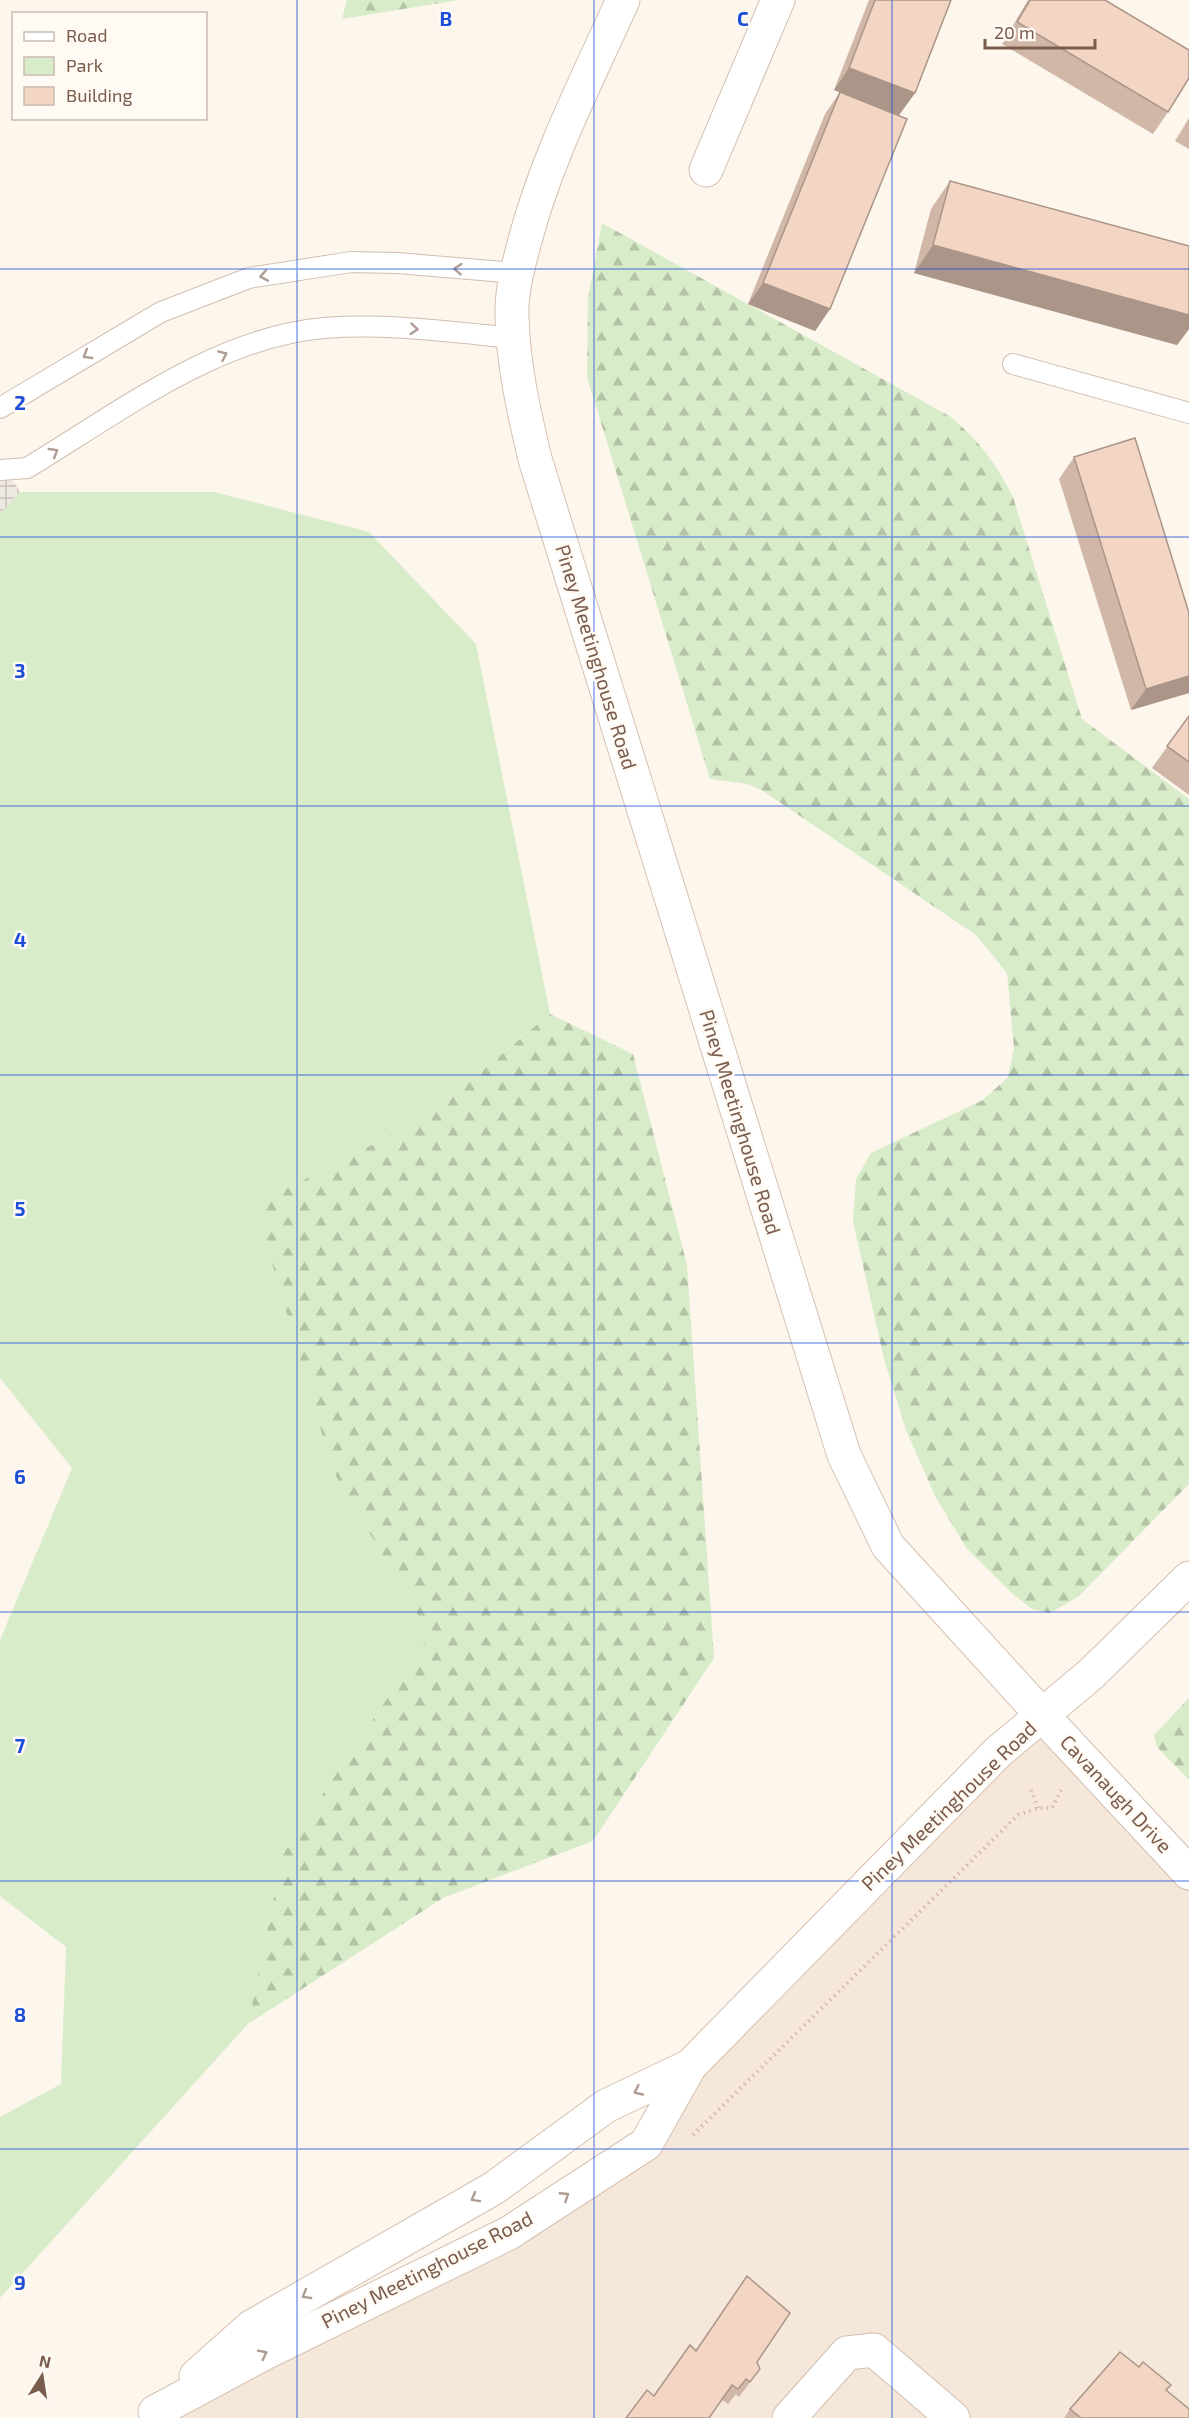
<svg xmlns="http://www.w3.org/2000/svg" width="1189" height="2418" viewBox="0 0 1189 2418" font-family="'Exo 2',sans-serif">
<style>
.residential{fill:#f5e8da}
.industrial{fill:url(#industrial-grid)}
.green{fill:#d8ecc9}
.forest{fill:url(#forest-firs)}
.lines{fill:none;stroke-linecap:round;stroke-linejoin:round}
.service-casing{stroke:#d1beb0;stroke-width:22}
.minor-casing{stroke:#d1beb0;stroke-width:35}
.tertiary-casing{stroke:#d1beb0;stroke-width:35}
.secondary-casing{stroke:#d6c0b0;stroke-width:35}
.path{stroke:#d9b8a5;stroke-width:4;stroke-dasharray:1.5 4.5;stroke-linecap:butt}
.service{stroke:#fff;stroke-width:20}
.minor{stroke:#fff;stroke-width:33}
.tertiary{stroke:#fff;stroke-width:33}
.secondary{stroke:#fff;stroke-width:33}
.wall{fill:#d1b7a8}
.shaded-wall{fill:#aa9588}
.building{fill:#f3d5c3;stroke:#aa9588;stroke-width:1.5}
.oneway{stroke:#af9d94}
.grid{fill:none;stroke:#1d4ed8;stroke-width:1.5;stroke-opacity:0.55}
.labels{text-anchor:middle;stroke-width:5;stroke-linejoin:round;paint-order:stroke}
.street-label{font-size:20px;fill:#7a5c4d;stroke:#fffaf3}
.grid-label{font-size:20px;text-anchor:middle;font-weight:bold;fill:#1d4ed8;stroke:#fffaf3;stroke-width:5;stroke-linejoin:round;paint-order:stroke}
</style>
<defs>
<pattern id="industrial-grid" width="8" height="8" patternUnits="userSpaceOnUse" patternTransform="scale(1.5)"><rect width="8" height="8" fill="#efe9e4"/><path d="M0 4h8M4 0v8" fill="none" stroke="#c7c0bb"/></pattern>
<pattern id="forest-firs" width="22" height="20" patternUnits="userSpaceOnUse" patternTransform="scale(1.5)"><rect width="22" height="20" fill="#d8ecc9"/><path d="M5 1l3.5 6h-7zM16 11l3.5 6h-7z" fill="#b4c2a5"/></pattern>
</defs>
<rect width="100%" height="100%" fill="#fdf6ec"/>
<polygon class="residential" points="1042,1715 1189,1889 1189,2418 148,2418 646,2144 690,2066"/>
<polygon class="industrial" points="0,460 20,492 0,514"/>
<polygon class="green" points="20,492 214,492 369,532 476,644 550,1014 426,1117 255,1205 395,1564 430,1635 283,1853 248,2024 0,2298 0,2117 61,2084 66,1947 0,1896 0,1640 72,1468 0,1378 0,514"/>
<g class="forest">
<polygon points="347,0 459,0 342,19"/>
<path d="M602,223l349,194c29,25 45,46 62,80l69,222 107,80v685l-110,112 -29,17 -18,-4 -17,-13 -48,-47 -32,-53 -29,-66 -22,-71 -31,-138 3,-42 15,-26 112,-53 25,-23 6,-29 -7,-75 -31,-38 -213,-144 -15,-7 -38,-5 -123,-402 1,-79z"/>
<polygon points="550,1014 633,1054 687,1265 714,1658 593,1841 443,1898 248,2024 283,1853 430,1635 333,1471 255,1205 426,1117"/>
<polygon points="1189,1698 1189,1780 1157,1747 1154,1735"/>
</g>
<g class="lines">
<g class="service-casing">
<g id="service">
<polyline points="1013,364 1189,413"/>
<polyline points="0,408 161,312 249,278 351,262 397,263 516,273"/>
<path d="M0,470l27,-2c90,-54 189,-131 297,-140 63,-5 127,4 190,10"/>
</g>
</g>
<g class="minor-casing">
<g id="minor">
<polyline points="706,170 778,0"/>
<polyline points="789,2418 847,2353 874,2350 953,2418"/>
</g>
</g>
<g class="tertiary-casing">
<polyline id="tertiary" points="1042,1715 1189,1873"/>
</g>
<g class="secondary-casing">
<g id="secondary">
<path d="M623,0c-36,80 -77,159 -99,244 -6,23 -13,48 -12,72 1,49 12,96 23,143l309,996 44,91 154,169"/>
<polyline points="196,2376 251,2327 494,2188 606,2106 690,2066"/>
<polyline points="155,2412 265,2353 509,2233 646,2144 690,2066 998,1752 1091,1674 1189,1578"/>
</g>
</g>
<g class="path">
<polyline points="1031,1790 1038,1808"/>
<polyline points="693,2135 1018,1815 1038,1808 1052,1808 1061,1790"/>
</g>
<use href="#service" class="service"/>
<use href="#minor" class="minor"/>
<use href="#tertiary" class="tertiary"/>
<use href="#secondary" class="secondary"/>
</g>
<g class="wall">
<polygon points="869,0 951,0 915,93 899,115 834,90"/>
<polygon points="1028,0 1105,0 1168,112 1153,134 1002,44"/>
<polygon points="840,92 830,309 815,331 748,304 825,114"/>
<polygon points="1189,118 1189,149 1175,141"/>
<polygon points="950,181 1189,246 1189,329 1177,345 914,273 931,209"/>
<polygon points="1074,457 1189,613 1189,693 1131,710 1059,479"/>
<polygon points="1189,716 1189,795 1152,768"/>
<polygon points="696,2351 757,2362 760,2369 739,2397 736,2394 728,2404 722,2400 626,2418 654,2396"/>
<polygon points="1167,2390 1189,2418 1064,2418 1070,2409"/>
</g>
<g class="shaded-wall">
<polygon points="849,68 915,93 899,115 834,90"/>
<polygon points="933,245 1189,315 1189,329 1177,345 914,273"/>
<polygon points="763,283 830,309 815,331 748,304"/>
<polygon points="1189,676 1189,693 1131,710 1146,689"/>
</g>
<g class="building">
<polygon points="875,0 951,0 915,93 849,68"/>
<polygon points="1030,0 1105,0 1189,50 1189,78 1168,112 1017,22"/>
<polygon points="840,92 907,119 830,309 763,283"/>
<polygon points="950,181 1189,246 1189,315 933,245"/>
<polygon points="1135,438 1189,613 1189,676 1146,689 1074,457"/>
<polygon points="1189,716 1189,762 1167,746"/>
<polygon points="747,2276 790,2313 757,2362 760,2369 750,2382 746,2379 738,2389 732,2385 709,2418 626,2418 647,2390 654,2396 690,2345 696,2351"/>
<polygon points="1120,2352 1139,2367 1143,2362 1171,2385 1166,2390 1189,2409 1189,2418 1081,2418 1070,2409"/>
</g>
<defs><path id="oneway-chevron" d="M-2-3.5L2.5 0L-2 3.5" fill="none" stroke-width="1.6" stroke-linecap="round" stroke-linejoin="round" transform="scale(1.5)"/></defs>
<g class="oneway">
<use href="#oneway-chevron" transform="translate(458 269) rotate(-176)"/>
<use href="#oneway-chevron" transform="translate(264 276) rotate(170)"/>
<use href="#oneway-chevron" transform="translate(414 329) rotate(5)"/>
<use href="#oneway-chevron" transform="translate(87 355) rotate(149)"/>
<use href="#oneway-chevron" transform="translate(223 355) rotate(-24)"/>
<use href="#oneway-chevron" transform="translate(54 452) rotate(-31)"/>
<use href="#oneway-chevron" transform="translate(638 2091) rotate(155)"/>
<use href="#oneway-chevron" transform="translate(565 2196) rotate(-33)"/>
<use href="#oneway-chevron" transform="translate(475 2198) rotate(151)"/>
<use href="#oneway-chevron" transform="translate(306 2295) rotate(150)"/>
<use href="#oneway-chevron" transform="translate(263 2354) rotate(-27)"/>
</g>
<path class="grid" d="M297,0v2418M594,0v2418M892,0v2418M0,269h1189M0,537h1189M0,806h1189M0,1075h1189M0,1343h1189M0,1612h1189M0,1881h1189M0,2149h1189"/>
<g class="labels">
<g class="street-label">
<text transform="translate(596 657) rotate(73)" y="7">Piney Meetinghouse Road</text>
<text transform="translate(740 1122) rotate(73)" y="7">Piney Meetinghouse Road</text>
<text transform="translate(1116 1794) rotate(47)" y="7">Cavanaugh Drive</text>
<text transform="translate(949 1806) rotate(-44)" y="7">Piney Meetinghouse Road</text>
<text transform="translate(427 2270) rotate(-27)" y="7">Piney Meetinghouse Road</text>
</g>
</g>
<g class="grid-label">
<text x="446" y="26">B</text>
<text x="743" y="26">C</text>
<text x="20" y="410">2</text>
<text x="20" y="678">3</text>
<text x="20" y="947">4</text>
<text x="20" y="1216">5</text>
<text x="20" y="1484">6</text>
<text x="20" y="1753">7</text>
<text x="20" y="2022">8</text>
<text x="20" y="2290">9</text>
</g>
<rect x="12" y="12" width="195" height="108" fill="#fffaf3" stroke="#cabbb1" stroke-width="1.5"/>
<rect x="24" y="32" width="30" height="9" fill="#ffffff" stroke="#cabbb1" stroke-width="1.5"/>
<text x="66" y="42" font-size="18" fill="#7a5c4d">Road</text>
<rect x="24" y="57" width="30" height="18" fill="#d8ecc9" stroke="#cabbb1" stroke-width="1.5"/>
<text x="66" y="72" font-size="18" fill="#7a5c4d">Park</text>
<rect x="24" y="87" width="30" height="18" fill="#f3d5c3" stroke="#cabbb1" stroke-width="1.5"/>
<text x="66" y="102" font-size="18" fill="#7a5c4d">Building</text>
<g transform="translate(42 2376) rotate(12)" stroke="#fffaf3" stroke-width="4.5" paint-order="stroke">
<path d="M0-4.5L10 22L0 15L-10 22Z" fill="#7a5c4d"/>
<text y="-9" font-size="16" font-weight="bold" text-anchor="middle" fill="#7a5c4d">N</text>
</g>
<path d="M985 39v9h110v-9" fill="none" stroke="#7a5c4d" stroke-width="3"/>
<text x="994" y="39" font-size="18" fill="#7a5c4d" stroke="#fffaf3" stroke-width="4.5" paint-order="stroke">20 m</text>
</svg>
